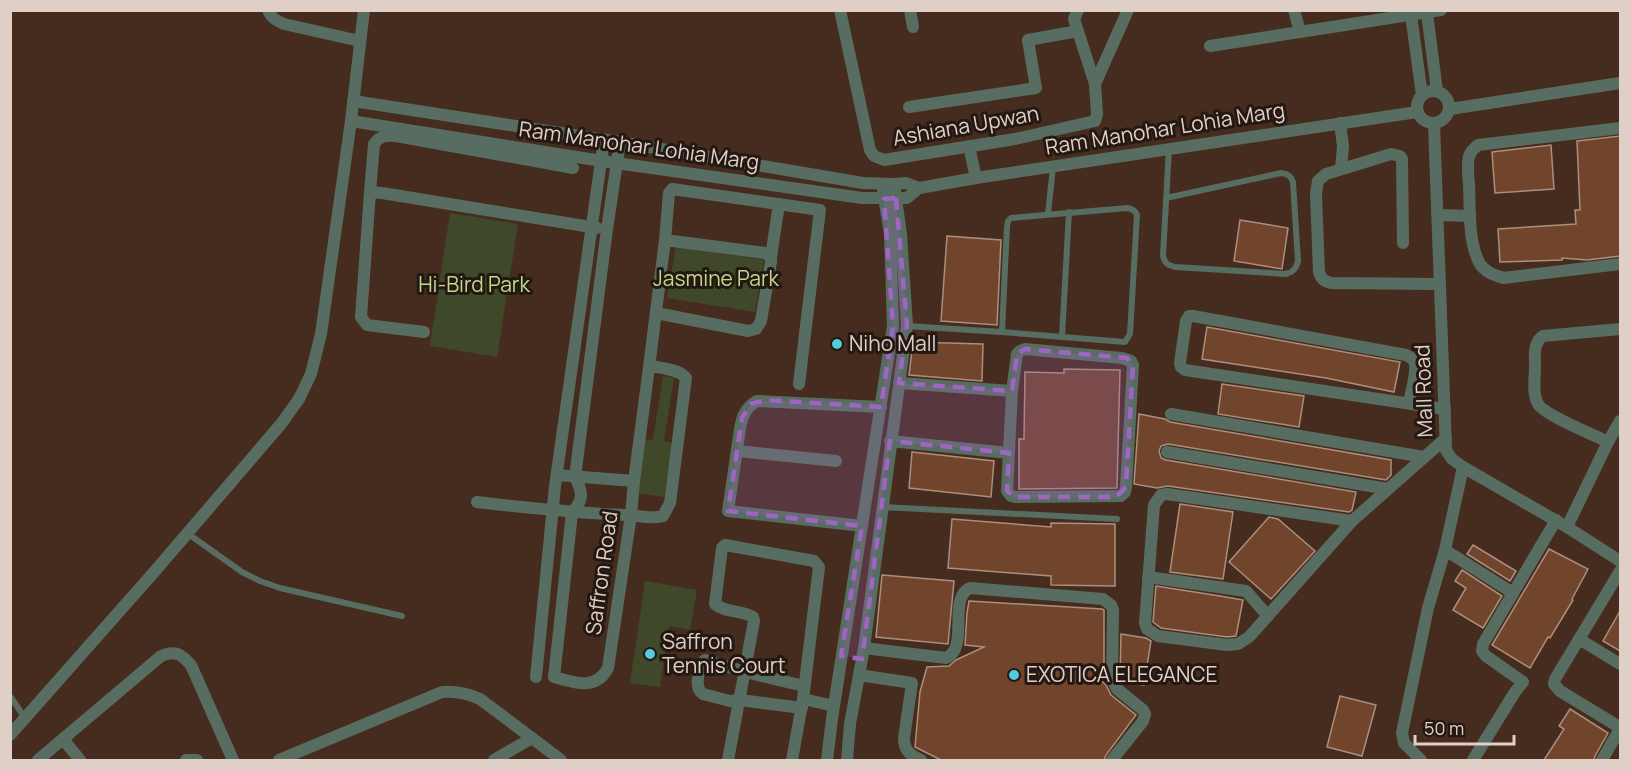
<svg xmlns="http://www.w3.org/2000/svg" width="1631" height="771" viewBox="0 0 1631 771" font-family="Manrope,sans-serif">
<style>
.green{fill:#3f4929}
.building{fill:#71452c;stroke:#ac8e7e;stroke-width:1.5}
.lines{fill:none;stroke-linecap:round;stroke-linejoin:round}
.service{stroke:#586d61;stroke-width:6}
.minor{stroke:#586d61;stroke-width:12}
.tertiary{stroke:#586d61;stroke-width:12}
.marked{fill:#9e65c2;fill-opacity:0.2;stroke:#9e65c2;stroke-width:4.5;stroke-dasharray:12 8;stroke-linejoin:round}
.poi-dot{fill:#53cbda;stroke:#241812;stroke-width:2}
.labels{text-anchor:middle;stroke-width:6;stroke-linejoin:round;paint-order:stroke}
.street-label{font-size:21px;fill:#e0cfc7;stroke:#241812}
.park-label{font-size:21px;fill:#c0d78c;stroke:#241812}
.poi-label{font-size:21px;fill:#e0cfc7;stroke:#241812;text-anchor:start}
</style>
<rect width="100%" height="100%" fill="#462c1f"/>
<g class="green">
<polygon points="450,213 518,224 497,357 430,346"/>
<polygon points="676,246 764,260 755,312 667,298"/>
<polygon points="663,376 674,378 664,441 673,443 664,497 636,493 644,439 653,440"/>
<polygon points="645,581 697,590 690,630 669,626 660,687 630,683"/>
</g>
<g class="building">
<polygon points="1620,136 1620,256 1587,260 1562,258 1562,260 1500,262 1498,229 1576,224 1575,210 1580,210 1577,141"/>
<polygon points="1551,145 1554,189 1495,193 1492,152"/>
<polygon points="1240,220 1288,228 1282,269 1234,261"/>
<polygon points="947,236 1001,240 997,325 941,321"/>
<polygon points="1207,327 1400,362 1394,392 1326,378 1202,359"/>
<polygon points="913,342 983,344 982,381 909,375"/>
<polygon points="1064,369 1120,370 1117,488 1019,489 1019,439 1024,439 1025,372 1064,373"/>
<polygon points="1222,384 1304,396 1299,427 1218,414"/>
<polygon points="1139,414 1165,419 1170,422 1391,460 1391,475 1386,480 1168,444 1161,446 1159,451 1161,458 1166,460 1356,492 1352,510 1349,512 1168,486 1157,488 1134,484"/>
<polygon points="912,452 994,461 991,497 909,488"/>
<polygon points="1180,504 1233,512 1223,579 1170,572"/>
<polygon points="1269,517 1278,519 1315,551 1271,599 1229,562"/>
<polygon points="952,519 1051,527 1051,523 1115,524 1115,586 1051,585 1051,576 948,568"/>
<polygon points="1473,545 1516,571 1510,581 1467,554"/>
<polygon points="1549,549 1588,569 1572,599 1573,600 1550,638 1548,637 1530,668 1492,645"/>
<polygon points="1462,570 1502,596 1483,628 1453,610 1466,588 1455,581"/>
<polygon points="882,575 954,581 948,644 876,637"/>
<polygon points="1156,586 1220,596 1243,600 1236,636 1227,637 1161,628 1153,622"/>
<polygon points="969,601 1102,609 1104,610 1104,679 1098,678 1106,685 1111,695 1136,715 1106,755 1104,760 941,760 915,747 920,692 927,667 949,666 956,660 984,647 965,645 967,613"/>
<polygon points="1620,611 1620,651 1603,641"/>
<polygon points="1121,634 1146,638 1151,641 1144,685 1123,682 1120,677"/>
<polygon points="1340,696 1376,705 1362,756 1327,747"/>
<polygon points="1570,709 1608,733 1595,756 1594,760 1544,760 1564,729 1559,726"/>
</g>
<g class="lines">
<g class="service">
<path d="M1166,198l115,-25c7,1 10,3 12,9l5,79c-2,8 -5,11 -12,13l-111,-7c-7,-2 -10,-3 -12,-11l6,-108"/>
<polyline points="1048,214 1053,167"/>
<path d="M907,326l95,6 123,10 5,-8 7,-119c-2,-5 -5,-6 -10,-7l-116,10 -3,3 -1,5 -5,106"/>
<polyline points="1062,337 1069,212"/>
<polyline points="882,507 1117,519"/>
<polyline points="187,533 242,572 260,581 280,588 402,616"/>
<polyline points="10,696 25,718"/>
</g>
<g class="minor">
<path d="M268,10c3,8 9,11 16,14l76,17"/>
<polyline points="840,10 870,150 874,156 884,160 1015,139 1095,121 1097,114 1095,84 1128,10"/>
<polyline points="910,10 913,27"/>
<polyline points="1078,10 1074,19 1095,84"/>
<polyline points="1294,10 1300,32"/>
<polyline points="1427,13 1437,91"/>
<polyline points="1411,15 1422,95"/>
<polyline points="1210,46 1441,10"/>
<circle cx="1433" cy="107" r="16"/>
<polyline points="909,107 1036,88 1028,40 1078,31"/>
<polyline points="1450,109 1620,83"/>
<polyline points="1340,123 1343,146 1341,169"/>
<polyline points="1434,124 1446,450 1452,459 1463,467 1567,527 1620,561"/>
<path d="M1620,128l-142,17c-4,3 -7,6 -9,11 -2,9 -1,19 0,28 1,24 -1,59 11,80 5,8 14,11 23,14l117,-14"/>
<polyline points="969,146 976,178"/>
<polyline points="919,188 976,178 1417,112"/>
<path d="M370,192l4,-48c6,-8 12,-9 22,-8l177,32"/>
<polyline points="1438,215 1470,216"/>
<polyline points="665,240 669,193 672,189 820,210 799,384"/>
<path d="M1403,243l-1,-84 -2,-3 -9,-2 -65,20 -8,7 -2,13 3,78c2,7 5,9 12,11l109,1"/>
<polyline points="771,257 779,204"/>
<polyline points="424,332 367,325 361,317 370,192 382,193 597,228"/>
<polygon points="1025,349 1122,358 1131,361 1133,365 1126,487 1125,492 1121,496 1015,497 1011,496 1007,491 1012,391 1017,354 1020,351"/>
<polyline points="899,383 1012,391"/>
<path d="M1409,402c2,-9 9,-33 5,-41 -2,-4 -5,-4 -8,-6l-213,-39h-4l-3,5 -6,42 1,4 4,3 260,39"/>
<polyline points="1171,414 1424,457"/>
<polyline points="890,441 1009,453"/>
<path d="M1608,442c-13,-7 -64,-27 -70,-38 -6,-10 -3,-27 -3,-38 0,-11 -2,-23 8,-30l77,-7"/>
<polyline points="737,451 836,461"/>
<polyline points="1167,452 1388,489"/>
<path d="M557,475l77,6 -3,34 -23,153c-12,23 -34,15 -54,9l18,-164c12,-14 11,-20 3,-36l32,-248 13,-87"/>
<path d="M634,481c11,-80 21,-161 31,-241l100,13 6,4v5l-10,59 -5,8 -8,2 -92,-18"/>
<path d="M477,502c50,6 99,11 149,13 12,0 25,5 37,1l7,-13 16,-125c-7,-9 -25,-10 -36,-12"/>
<polyline points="1352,521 1167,494 1161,495 1154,505 1145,623 1147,629 1158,636 1227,645 1238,644 1249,637 1352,521 1446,438"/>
<path d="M862,526l-134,-15 12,-82c2,-12 5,-21 17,-28l124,6"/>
<polyline points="1567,527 1608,442 1620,421"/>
<polyline points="1445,550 1513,593"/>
<polyline points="1148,577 1246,591 1268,616"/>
<polyline points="1579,639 1620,664"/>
<path d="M864,648l82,10c24,-10 1,-60 24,-70l133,11 8,6 2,5 -1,69 5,10 26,21 2,4 -2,7 -31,39"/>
<path d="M859,675l53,8 -8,55c0,13 6,17 17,22"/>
<polyline points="536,677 555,486 604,140"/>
<path d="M802,708l-62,-8 -10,1 -27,-7c-9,-6 -4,-20 -3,-29l5,-5 3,1 37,11 59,14"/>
<polyline points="63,739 80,760"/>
<path d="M38,760l123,-104c15,-6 20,-2 30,9l42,95"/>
<polyline points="186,760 197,760"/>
<path d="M279,760l163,-68c14,-1 25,1 38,7l81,61"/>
<polyline points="494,760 532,738"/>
<path d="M728,760l26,-139 -1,-4c-11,-7 -28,-4 -38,-13l7,-56 3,-3 89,16 5,6 -16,132"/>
<polyline points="792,760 803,699 834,706"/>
<polyline points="1421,760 1404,743 1402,733 1428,608 1445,550 1463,467"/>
<polyline points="1473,760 1515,692 1523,682 1486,656 1482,651 1483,644 1556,520"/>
<polyline points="1602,760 1617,734 1619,730 1616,725 1560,691 1554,684 1555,679 1620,571"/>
</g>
<g class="tertiary">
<polyline points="351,121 602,161 862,198 907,198 919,188 906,183 894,184 863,183 620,142 353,101"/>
<polyline points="10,735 155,571 281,424 299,399 311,374 321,334 351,121 364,10"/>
<polyline points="827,760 832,719 893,326 890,234 883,191"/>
<polyline points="847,760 850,724 864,648 907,325 901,234 895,191"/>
</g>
</g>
<path class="marked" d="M896,198l11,127 -8,58 113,8 5,-37 8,-5 102,9 6,7 -7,122 -10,10h-101l-8,-6 2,-38 -119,-12 -28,218 -21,-3 21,-130 -134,-15 14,-93 9,-14 15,-4 115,7 12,-81 -9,-127z"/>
<g class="poi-dot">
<circle cx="837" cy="344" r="6"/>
<circle cx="650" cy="654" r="6"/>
<circle cx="1014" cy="675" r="6"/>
</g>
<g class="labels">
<g class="street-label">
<text transform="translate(966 126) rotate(-10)" y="7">Ashiana Upwan</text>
<text transform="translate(1165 129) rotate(-9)" y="7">Ram Manohar Lohia Marg</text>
<text transform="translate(639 146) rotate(8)" y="7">Ram Manohar Lohia Marg</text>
<text transform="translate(1424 391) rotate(-92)" y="7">Mall Road</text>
<text transform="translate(602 573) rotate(-82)" y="7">Saffron Road</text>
</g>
<g class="park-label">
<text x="716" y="286">Jasmine Park</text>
<text x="474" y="292">Hi-Bird Park</text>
</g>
<g class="poi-label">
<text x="849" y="351">Niho Mall</text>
<text x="662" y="649">Saffron<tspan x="662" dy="24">Tennis Court</tspan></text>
<text x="1026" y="682">EXOTICA ELEGANCE</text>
</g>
</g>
<rect width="1631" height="771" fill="none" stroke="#e0cfc7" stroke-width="24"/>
<path d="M1415 735v9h99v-9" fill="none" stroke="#e0cfc7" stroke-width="3"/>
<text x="1424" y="735" font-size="18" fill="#e0cfc7" stroke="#241812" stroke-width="4.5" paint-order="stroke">50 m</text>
</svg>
